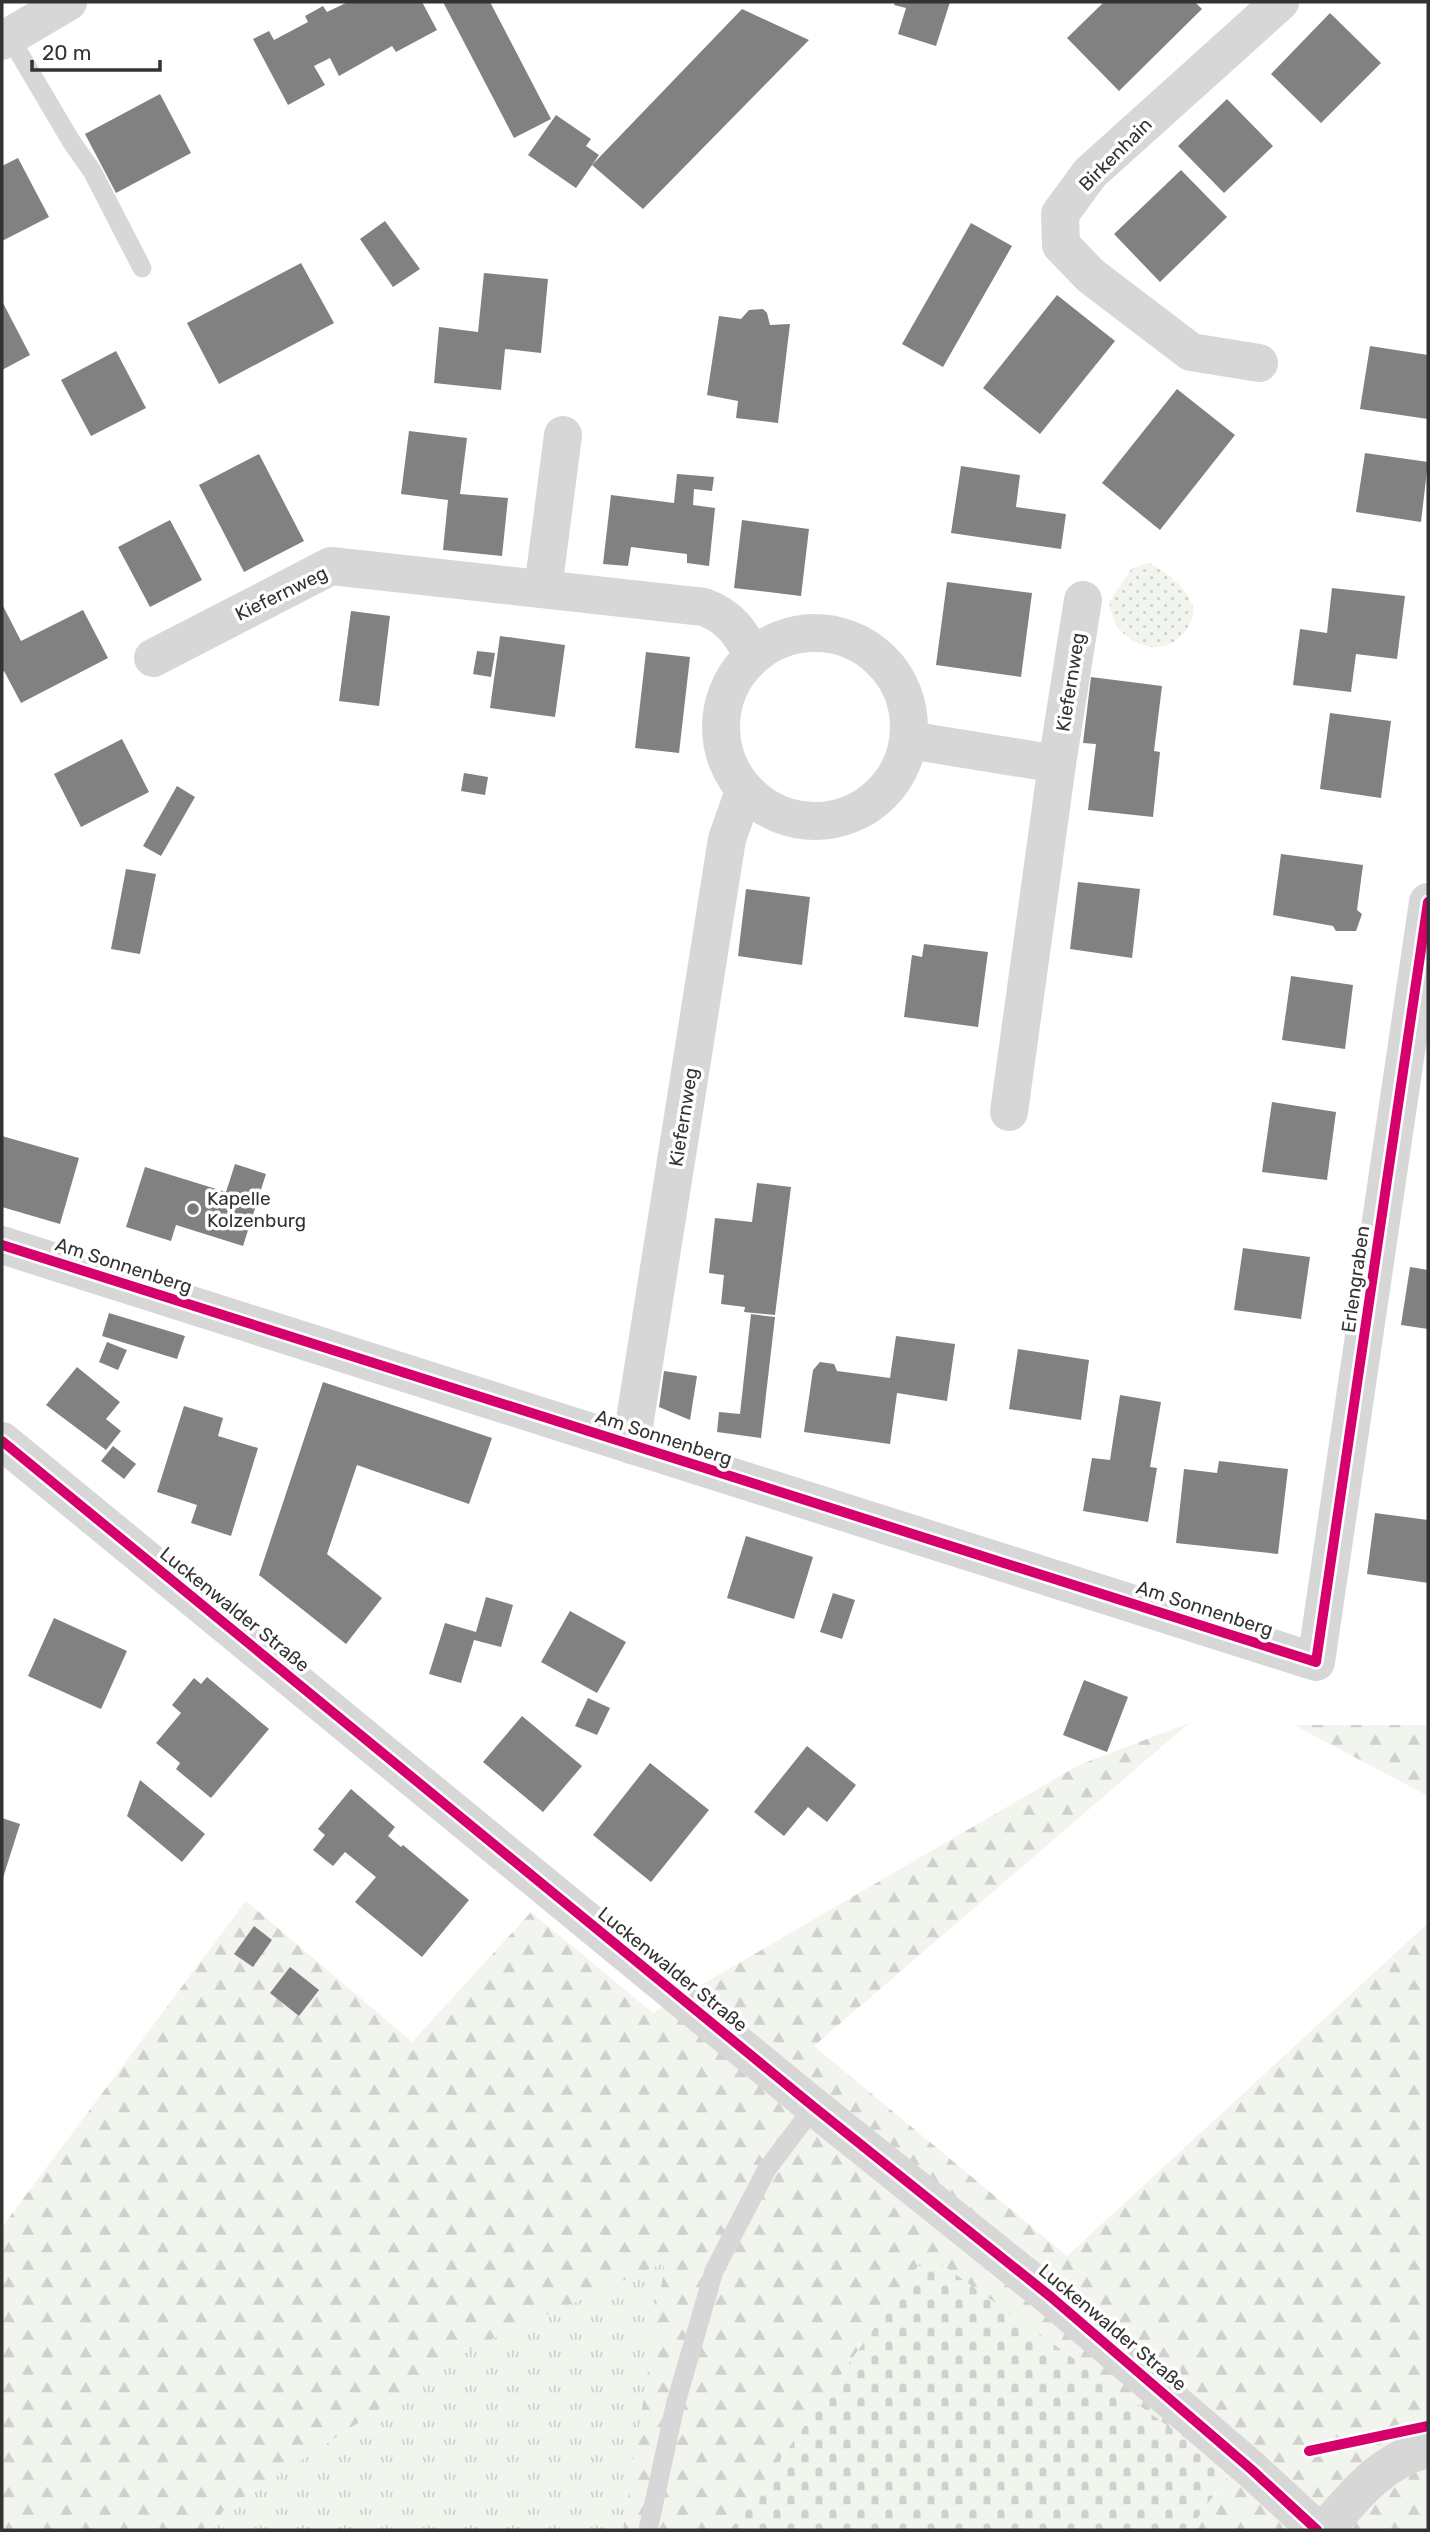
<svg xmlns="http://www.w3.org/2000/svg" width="1430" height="2532" viewBox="0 0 1430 2532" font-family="Rubik,sans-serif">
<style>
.grass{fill:url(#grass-tufts)}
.forest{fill:url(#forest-firs)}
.cemetery{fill:url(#cemetery-stones)}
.park{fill:url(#park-dots)}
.building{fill:#818181}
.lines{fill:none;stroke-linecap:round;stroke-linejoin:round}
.lane{stroke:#d7d7d7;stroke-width:19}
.street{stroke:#d7d7d7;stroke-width:38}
.cycleway-casing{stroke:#fff;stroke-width:15}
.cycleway{stroke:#d6006c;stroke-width:10}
.poi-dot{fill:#7a7a7a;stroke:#fff;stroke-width:2.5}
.labels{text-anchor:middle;stroke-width:7;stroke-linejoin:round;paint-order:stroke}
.street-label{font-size:19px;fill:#333;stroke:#fff}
.poi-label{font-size:19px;fill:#333;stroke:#fff;text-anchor:start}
</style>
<defs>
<pattern id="grass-tufts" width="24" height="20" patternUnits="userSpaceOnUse" patternTransform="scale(1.75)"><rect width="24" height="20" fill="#f1f5ed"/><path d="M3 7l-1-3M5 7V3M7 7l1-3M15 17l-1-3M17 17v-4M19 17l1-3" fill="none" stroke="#cfd2cc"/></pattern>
<pattern id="forest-firs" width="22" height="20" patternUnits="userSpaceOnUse" patternTransform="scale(1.75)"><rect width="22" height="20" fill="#f1f5ed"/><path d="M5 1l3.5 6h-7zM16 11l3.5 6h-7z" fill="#cfd2cc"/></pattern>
<pattern id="cemetery-stones" width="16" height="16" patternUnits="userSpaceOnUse" patternTransform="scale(1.75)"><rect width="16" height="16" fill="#f1f5ed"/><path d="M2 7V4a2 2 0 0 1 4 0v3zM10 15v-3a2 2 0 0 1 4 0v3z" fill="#cfd2cc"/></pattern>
<pattern id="park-dots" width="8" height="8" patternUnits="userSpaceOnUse" patternTransform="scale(1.75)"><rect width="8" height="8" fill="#f1f5ed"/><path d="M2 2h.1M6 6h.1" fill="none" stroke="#cfd2cc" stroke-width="1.8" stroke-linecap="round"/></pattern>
</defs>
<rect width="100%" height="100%" fill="#fff"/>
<polygon class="grass" points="665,2262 623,2530 212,2530 223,2511 476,2346"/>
<g class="forest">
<polygon points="1189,1723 814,2046 1067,2256 1428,1923 1428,2530 1189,2530 1231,2472 927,2254 730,2530 623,2530 665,2262 476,2346 223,2511 212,2530 2,2530 2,2227 246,1901 412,2042 531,1912 653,2013 1079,1765"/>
<polygon points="1294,1725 1428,1725 1428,1796"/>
</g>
<polygon class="cemetery" points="927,2254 1231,2471 1189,2530 730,2530"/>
<path class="park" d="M1149,563c16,9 37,23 43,41 3,7 1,15 -3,21 -16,32 -56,27 -74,-2 -3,-6 -4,-15 -6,-21l23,-34z"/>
<g class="building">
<polygon points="348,2 422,2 437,30 396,52 392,46 339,76 330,58 314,66 325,85 288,105 253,39 269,31 274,40 308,22 305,16 323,6 327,12"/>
<polygon points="443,2 490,2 551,119 514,138"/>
<polygon points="895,2 950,2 936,46 898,34 906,8 894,5"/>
<polygon points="1104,2 1195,2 1202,9 1119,91 1067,38"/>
<polygon points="742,9 809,40 643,209 592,165"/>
<polygon points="1330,13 1381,63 1321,123 1271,74"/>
<polygon points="160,94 191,153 116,193 85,134"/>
<polygon points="1227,99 1273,146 1224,193 1178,146"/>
<polygon points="556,115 591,139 586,146 599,155 576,188 528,155"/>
<polygon points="18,158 49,217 2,241 2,166"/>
<polygon points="1181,170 1227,217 1160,282 1114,234"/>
<polygon points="385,221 420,269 393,287 360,239"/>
<polygon points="971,223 1012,246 943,367 902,344"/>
<polygon points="301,263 334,323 219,384 187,323"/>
<polygon points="484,273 548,279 541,353 505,349 501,390 434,383 439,327 478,332"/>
<polygon points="1057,295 1115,341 1040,434 983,388"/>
<polygon points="2,301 30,355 2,370"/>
<polygon points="763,309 767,313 770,325 790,324 778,423 736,418 738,401 707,395 719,316 741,319 749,310"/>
<polygon points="1370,346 1428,355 1428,419 1360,409"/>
<polygon points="116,351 146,408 91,436 61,380"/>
<polygon points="1177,389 1235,435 1160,530 1102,483"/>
<polygon points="409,431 467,438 460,494 508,498 502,556 443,550 448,500 401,494"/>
<polygon points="1365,453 1428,462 1421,522 1356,512"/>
<polygon points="259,454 304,541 244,572 199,485"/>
<polygon points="961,466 1020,475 1016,507 1066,514 1061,549 951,533"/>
<polygon points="677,474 714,477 712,491 694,489 693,505 715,508 709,566 687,563 687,554 631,547 628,566 603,564 611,495 674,503"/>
<polygon points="170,520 202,580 150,607 118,547"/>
<polygon points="742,520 809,529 801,596 734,588"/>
<polygon points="947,582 1032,593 1021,677 936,665"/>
<polygon points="1332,588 1405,596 1397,659 1356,654 1351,692 1293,685 1300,629 1327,633"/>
<polygon points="2,604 21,641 83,610 108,658 21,703 4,671 2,672"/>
<polygon points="351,611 390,616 379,706 339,701"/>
<polygon points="500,636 565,645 555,717 490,708"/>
<polygon points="477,651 495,653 491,677 473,674"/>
<polygon points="646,652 690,657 679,753 635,748"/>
<polygon points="1091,677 1162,686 1154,751 1160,752 1153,817 1088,810 1096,744 1083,743"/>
<polygon points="1330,713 1391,721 1381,798 1320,789"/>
<polygon points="122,739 149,792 81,827 54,774"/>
<polygon points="464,773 488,777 485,795 461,791"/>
<polygon points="177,786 195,797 161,856 143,846"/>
<polygon points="1281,854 1363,865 1357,910 1362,914 1356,931 1336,931 1333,926 1273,915"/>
<polygon points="126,869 156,874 140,954 111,949"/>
<polygon points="1078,882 1140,889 1132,958 1070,949"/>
<polygon points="746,889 810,897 802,965 738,956"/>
<polygon points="924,944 988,952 978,1027 904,1017 912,955 922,957"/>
<polygon points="1291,976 1353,985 1345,1049 1282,1040"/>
<polygon points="1272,1102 1336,1112 1327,1180 1262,1172"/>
<polygon points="2,1136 79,1158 60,1224 2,1207"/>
<polygon points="235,1164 266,1174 243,1246 176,1225 171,1241 126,1227 145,1167 226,1192"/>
<polygon points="757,1183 791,1187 775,1315 744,1312 745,1307 721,1304 724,1275 709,1273 715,1218 752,1222"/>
<polygon points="1243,1248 1310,1257 1301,1319 1234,1310"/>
<polygon points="1410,1267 1428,1270 1428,1329 1401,1325"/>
<polygon points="109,1313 185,1336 177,1359 102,1336"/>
<polygon points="751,1314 775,1317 761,1438 717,1432 719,1412 740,1414"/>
<polygon points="896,1336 955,1344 947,1401 897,1393 890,1444 804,1432 813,1370 820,1362 834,1364 837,1371 890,1378"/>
<polygon points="107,1342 127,1350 118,1370 99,1362"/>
<polygon points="1018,1349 1089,1360 1081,1420 1009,1409"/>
<polygon points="77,1367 120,1402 106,1419 121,1431 106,1450 46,1405"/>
<polygon points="664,1371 697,1376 690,1420 659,1407"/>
<polygon points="323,1382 492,1438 469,1504 357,1465 327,1554 382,1598 346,1644 259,1575"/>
<polygon points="1120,1395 1161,1402 1150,1467 1157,1468 1148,1522 1083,1511 1092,1458 1110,1460"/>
<polygon points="184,1406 223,1418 218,1436 258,1448 231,1536 191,1523 197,1505 157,1492"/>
<polygon points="113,1446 136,1464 124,1479 101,1461"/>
<polygon points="1219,1461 1288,1469 1278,1554 1176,1543 1184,1469 1217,1473"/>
<polygon points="1375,1513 1428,1520 1428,1583 1367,1574"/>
<polygon points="746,1536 813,1557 794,1619 727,1598"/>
<polygon points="833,1593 855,1600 842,1639 820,1632"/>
<polygon points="486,1597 513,1605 501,1647 474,1640 461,1683 429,1674 445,1623 476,1632"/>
<polygon points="570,1611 626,1642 597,1693 541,1662"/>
<polygon points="54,1618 127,1651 101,1709 28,1676"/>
<polygon points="207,1677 269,1729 211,1798 176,1769 180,1763 156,1743 181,1713 172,1705 194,1678 201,1684"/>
<polygon points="1084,1680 1128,1697 1107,1752 1063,1735"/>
<polygon points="588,1698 610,1708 597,1735 575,1726"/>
<polygon points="522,1716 582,1766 543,1812 483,1762"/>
<polygon points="807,1746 856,1785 827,1822 808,1807 784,1836 754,1812"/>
<polygon points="650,1763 709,1810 651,1882 593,1835"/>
<polygon points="140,1780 205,1834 182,1862 127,1816"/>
<polygon points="351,1789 395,1827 388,1836 401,1847 403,1845 469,1900 422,1957 355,1902 376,1877 345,1852 333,1866 313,1850 325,1835 318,1829"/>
<polygon points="2,1818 20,1824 2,1881"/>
<polygon points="254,1926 272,1940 253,1967 234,1954"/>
<polygon points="290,1967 319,1990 299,2016 270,1993"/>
</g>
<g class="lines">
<g class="lane">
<polyline points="9,36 71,141 92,171 142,268"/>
<polyline points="648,2530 675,2406 714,2271 767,2169 814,2107"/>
</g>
<g class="street">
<polyline points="2,41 68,2"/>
<polyline points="1259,363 1191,352 1091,276 1061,245 1060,214 1090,173 1280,2"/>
<polyline points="543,589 563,435"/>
<circle cx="815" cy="727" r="94"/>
<path d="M153,658l178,-92 373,41c26,10 34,23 48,46"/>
<polyline points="909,740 1057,764"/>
<polyline points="1009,1112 1057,764 1083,600"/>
<polyline points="2,1245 1316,1662 1428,902"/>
<polyline points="2,1441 814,2107 1051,2297 1252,2470 1317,2530"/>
<polyline points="631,1445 727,839 744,791"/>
<path d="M1325,2530c28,-33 58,-71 103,-81"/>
</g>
<g class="cycleway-casing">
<g id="cycleway">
<polyline points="2,1245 1316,1662 1428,902"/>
<polyline points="2,1441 814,2107 1051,2297 1252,2470 1317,2530"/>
<polyline points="1309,2451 1428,2426"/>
</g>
</g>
<use href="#cycleway" class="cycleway"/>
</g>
<circle class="poi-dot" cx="193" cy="1209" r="7"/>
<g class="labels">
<g class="street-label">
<text transform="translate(1115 154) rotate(-45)" y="7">Birkenhain</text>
<text transform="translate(281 593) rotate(-26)" y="7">Kiefernweg</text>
<text transform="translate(1070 682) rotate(-81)" y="7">Kiefernweg</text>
<text transform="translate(683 1117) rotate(-81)" y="7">Kiefernweg</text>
<text transform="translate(124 1265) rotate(18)" y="7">Am Sonnenberg</text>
<text transform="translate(1355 1279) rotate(-82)" y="7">Erlengraben</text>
<text transform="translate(664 1437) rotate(18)" y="7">Am Sonnenberg</text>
<text transform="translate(1205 1608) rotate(18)" y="7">Am Sonnenberg</text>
<text transform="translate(235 1609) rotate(39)" y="7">Luckenwalder Straße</text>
<text transform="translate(673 1969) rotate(39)" y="7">Luckenwalder Straße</text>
<text transform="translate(1113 2327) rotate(40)" y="7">Luckenwalder Straße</text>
</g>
<g class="poi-label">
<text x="207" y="1205">Kapelle<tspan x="207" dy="22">Kolzenburg</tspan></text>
</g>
</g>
<rect width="1430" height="2532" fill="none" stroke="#333333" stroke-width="7"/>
<path d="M32 60v10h128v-10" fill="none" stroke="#333333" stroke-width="3.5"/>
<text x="42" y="60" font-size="21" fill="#333333" stroke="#ffffff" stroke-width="5" paint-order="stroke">20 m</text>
</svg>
